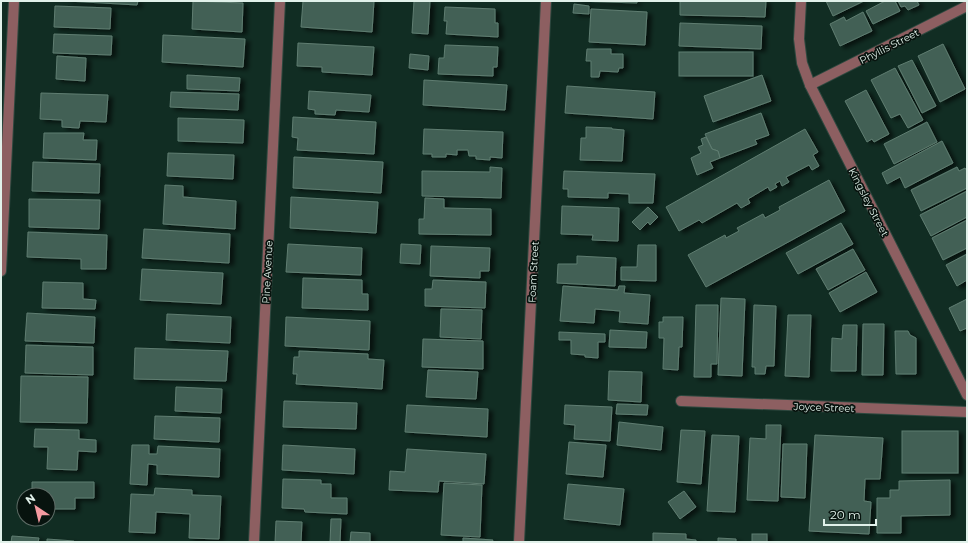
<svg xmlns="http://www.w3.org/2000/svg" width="968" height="543" viewBox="0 0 968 543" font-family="Montserrat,sans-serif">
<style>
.building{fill:#436155;stroke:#5f7d71;filter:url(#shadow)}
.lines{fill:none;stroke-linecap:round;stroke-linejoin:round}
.street-casing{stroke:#2e483f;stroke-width:12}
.street{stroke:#8d5f61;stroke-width:10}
.labels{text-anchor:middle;stroke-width:3.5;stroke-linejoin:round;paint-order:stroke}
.street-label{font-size:10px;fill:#e1f1ea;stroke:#07130e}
</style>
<defs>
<filter id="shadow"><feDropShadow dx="4.5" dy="2.5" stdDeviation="2" flood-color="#0009"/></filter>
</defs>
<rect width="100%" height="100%" fill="#112d23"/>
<g class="building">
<polygon points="67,1 138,1 137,5"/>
<polygon points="193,1 243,3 242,32 192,29"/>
<polygon points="303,1 374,1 372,32 301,27"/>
<polygon points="414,1 430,1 428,34 412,33"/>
<polygon points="575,1 637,1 637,3"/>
<polygon points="680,1 766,1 765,17 680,15"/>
<polygon points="826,1 864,1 833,16"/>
<polygon points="885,1 895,1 900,11 873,24 866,11"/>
<polygon points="898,1 917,1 919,5 908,10 905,6 901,7"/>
<polygon points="574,4 589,6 589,14 573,13"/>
<polygon points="55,6 111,8 110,29 54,27"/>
<polygon points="445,7 495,9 495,23 498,23 498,37 446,34 447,21 444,21"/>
<polygon points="591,9 647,12 645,45 589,42"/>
<polygon points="863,12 872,31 840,46 830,24 844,17 846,21"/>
<polygon points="680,23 762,26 761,49 679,46"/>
<polygon points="54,34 112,36 111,55 53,53"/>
<polygon points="163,35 245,39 243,67 162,62"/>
<polygon points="298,43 374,47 372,75 322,72 322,67 297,66"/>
<polygon points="943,44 965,89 940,102 918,56"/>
<polygon points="445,45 498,47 497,67 493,67 493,76 438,74 439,58 444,58"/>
<polygon points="587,49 611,49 611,54 623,54 623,68 619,68 618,72 600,71 599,77 591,77 591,61 586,61"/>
<rect x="679" y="52" width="74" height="24"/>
<polygon points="410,54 429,56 428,70 409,68"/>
<polygon points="57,56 86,58 85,81 56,79"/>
<polygon points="912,60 936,106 922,113 898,66"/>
<polygon points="895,68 923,120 908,128 900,114 891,118 871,80"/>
<polygon points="187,75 240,78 239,91 187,89"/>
<polygon points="762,75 771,101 713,122 704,96"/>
<polygon points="424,80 507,85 505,110 423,105"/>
<polygon points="567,86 655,92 653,119 565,113"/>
<polygon points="866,90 889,134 874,142 872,139 867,142 845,101"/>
<polygon points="309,91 371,95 369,112 336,110 335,115 315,114 315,110 308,109"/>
<polygon points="171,92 239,94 238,110 170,107"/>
<polygon points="41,93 108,95 106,122 80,121 79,128 62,127 62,120 40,119"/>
<polygon points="761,113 769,135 755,140 757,144 720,158 718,151 712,149 705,134"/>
<polygon points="293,117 376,122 374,154 297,150 298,138 292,137"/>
<polygon points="178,118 244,120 243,143 178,141"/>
<polygon points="927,122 937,142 894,164 884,144"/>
<polygon points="586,127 612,128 612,129 624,130 622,161 580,160 581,138 586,138"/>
<polygon points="424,129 503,132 502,158 490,157 490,160 476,159 476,156 469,156 468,150 457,150 457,155 446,154 446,157 432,157 432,154 423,154"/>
<polygon points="805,129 818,152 813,155 819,166 812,170 809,165 786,177 789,182 782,186 780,181 775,184 777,187 770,191 768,187 748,199 750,203 741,208 737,203 702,223 699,220 679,231 666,207"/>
<polygon points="44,133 84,133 83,140 97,140 96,160 43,158"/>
<polygon points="706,137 712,149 718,151 720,158 710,162 713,168 697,175 691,158 701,153 698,147 703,145 701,139"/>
<polygon points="942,141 953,163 905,188 900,177 887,184 882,173"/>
<polygon points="168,153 234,155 233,179 167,176"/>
<polygon points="294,157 383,162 381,193 293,188"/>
<polygon points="33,162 100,164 99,193 32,191"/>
<polygon points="490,167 502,168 501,198 422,196 422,171 490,172"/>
<polygon points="957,167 959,171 965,168 967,171 967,188 921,211 911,190"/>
<polygon points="564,171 655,174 653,203 629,203 629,194 608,193 608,198 568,197 568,189 563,189"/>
<polygon points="829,180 845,211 706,287 688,255 725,235 726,238 739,231 737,228 763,214 765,218 780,210 779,207"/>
<polygon points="165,185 183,186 183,197 236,201 235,229 163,224"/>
<polygon points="967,191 967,217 931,236 920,215"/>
<polygon points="291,197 378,202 376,233 290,228"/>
<polygon points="425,198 444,199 444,208 491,209 491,235 419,234 419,219 424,219"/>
<polygon points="29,199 100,200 99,229 29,227"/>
<polygon points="562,206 619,208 618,241 592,240 593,235 561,234"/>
<polygon points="648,207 658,217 650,225 648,222 640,230 632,222"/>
<polygon points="967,220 967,248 943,260 932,238"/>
<polygon points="841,223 853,244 798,274 786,253"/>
<polygon points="144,229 230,234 229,263 142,258"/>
<polygon points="28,232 107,235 106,269 81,269 81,259 27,257"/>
<polygon points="288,244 362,248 361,275 286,272"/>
<polygon points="401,244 421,245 420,264 400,263"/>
<polygon points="638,245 656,245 656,281 621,280 621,267 637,267"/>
<polygon points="431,246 490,248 489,271 480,271 480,278 430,276"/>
<polygon points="853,249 865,270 828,290 816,269"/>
<polygon points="967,254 967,280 957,286 946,265"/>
<polygon points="577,256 616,258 615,286 557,283 558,264 577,264"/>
<polygon points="142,269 223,273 221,304 140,300"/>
<polygon points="866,272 877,292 840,312 829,293"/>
<polygon points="303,278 362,280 362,294 368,294 368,310 302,308"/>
<polygon points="433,280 486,282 485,308 425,306 425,289 432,289"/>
<polygon points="43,282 83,283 83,299 96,300 95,309 42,308"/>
<polygon points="563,286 618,290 619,286 625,286 624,293 650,295 648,324 619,322 620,311 595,309 594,323 560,321"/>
<polygon points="721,298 745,299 742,376 718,375"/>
<polygon points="967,299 967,328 960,331 949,308"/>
<polygon points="696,305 718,305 717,364 711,364 711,377 694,377"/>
<polygon points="754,305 776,306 774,366 766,366 765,374 755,374 755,367 752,367"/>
<polygon points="441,309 482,310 481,339 440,337"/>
<polygon points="27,313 95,317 94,343 25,341"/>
<polygon points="167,314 231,317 230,343 166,340"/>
<polygon points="788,315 811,315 809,377 785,376"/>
<polygon points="286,317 370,321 369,350 285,346"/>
<polygon points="663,317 683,317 682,347 679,347 678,370 663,369 664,338 659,338 659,322 663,322"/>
<polygon points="863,324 884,324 883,375 862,375"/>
<polygon points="843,325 857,325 856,371 831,371 832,338 842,339"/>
<polygon points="610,330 647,332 646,348 609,347"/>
<polygon points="895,331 908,331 910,335 916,338 916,374 896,374"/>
<polygon points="559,332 605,334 605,342 598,342 598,358 585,357 585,355 571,354 571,340 559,340"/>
<polygon points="423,339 483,341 483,369 422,367"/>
<polygon points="26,345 93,347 93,375 25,373"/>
<polygon points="135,348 228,351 226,381 134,379"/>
<polygon points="299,351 368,354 368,359 384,360 382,389 296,384 297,374 293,374 294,357 299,357"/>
<polygon points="428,370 478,372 476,399 426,397"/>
<polygon points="609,371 642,372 641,402 608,400"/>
<polygon points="21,376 88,377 87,423 20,422"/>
<polygon points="176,387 222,389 221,413 175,411"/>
<polygon points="284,401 357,403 356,429 283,427"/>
<polygon points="617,404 648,405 647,415 616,414"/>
<polygon points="407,405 488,409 487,437 405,432"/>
<polygon points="565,405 612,407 610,441 574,439 575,425 564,424"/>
<polygon points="155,416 220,418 219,442 154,439"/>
<polygon points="619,422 663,427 661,450 617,445"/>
<polygon points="766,425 781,425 778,501 747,500 750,438 766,439"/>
<polygon points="35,429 79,430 79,439 96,440 96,452 78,451 77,470 47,469 48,447 34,447"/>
<polygon points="681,430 705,431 701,484 677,482"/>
<rect x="902" y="431" width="56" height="42"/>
<polygon points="712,435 739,436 735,512 707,511"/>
<polygon points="815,435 883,438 880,479 865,479 864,501 871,502 869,534 809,531"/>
<polygon points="569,442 606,445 603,477 566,474"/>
<polygon points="783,444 807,444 805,498 781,497"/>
<polygon points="132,445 149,445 149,454 157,454 158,446 220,449 219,477 157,474 157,465 148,464 147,485 130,484"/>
<polygon points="283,445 355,449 354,474 282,470"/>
<polygon points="407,449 486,454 484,484 439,481 438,492 389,490 390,471 405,472"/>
<polygon points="283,479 321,480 321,484 331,484 331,498 347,498 347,514 305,512 304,509 282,508"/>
<polygon points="950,480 950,515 901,516 901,533 877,533 877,498 890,498 890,490 899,490 899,481"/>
<polygon points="32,482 94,482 94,498 75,498 75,509 48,509 48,495 32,495"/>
<polygon points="444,483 482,485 480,537 441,535"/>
<polygon points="568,484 624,489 620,525 564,519"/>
<polygon points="155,488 192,490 192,495 221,496 219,539 189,538 190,514 156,512 155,533 129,532 131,494 154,495"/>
<polygon points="684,491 696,507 680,519 668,502"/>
<polygon points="331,519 341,519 340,542 330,542"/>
<polygon points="276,521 302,522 301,542 275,542"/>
<polygon points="351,532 370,533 370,542 350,542"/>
<polygon points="653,533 686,534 686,539 696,540 696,542 653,542"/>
<rect x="752" y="534" width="15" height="8"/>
<polygon points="12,536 39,538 38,542 11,542"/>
<polygon points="463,538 493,540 492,542 463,542"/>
<polygon points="718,538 736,539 736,542 718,542"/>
<polygon points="47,539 74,541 74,542 47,542"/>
</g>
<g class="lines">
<g class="street-casing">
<g id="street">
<polyline points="801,1 799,39 802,63 810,85 967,395"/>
<polyline points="810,85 967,6"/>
<polyline points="1,271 14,1"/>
<polyline points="681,401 967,412"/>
<polyline points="254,542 280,1"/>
<polyline points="519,542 546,1"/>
</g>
</g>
<use href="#street" class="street"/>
</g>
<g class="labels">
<g class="street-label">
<text transform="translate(889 46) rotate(-27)" y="4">Phyllis Street</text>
<text transform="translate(869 202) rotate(63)" y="4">Kingsley Street</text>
<text transform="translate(267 272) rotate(-87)" y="4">Pine Avenue</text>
<text transform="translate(533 272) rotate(-87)" y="4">Foam Street</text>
<text transform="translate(824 407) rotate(2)" y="4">Joyce Street</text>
</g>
</g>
<rect width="968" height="543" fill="none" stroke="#e1f1ea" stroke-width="4"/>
<g transform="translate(36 507) rotate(325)"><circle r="19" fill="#07130e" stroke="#5e6c66"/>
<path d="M0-3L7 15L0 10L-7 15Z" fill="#f49aa0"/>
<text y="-6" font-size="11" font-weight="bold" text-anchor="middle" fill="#e1f1ea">N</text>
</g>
<path d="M824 519v6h52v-6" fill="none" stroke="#e1f1ea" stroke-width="2"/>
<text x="830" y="519" font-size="12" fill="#e1f1ea" stroke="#07130e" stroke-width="3" paint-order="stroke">20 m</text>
</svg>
